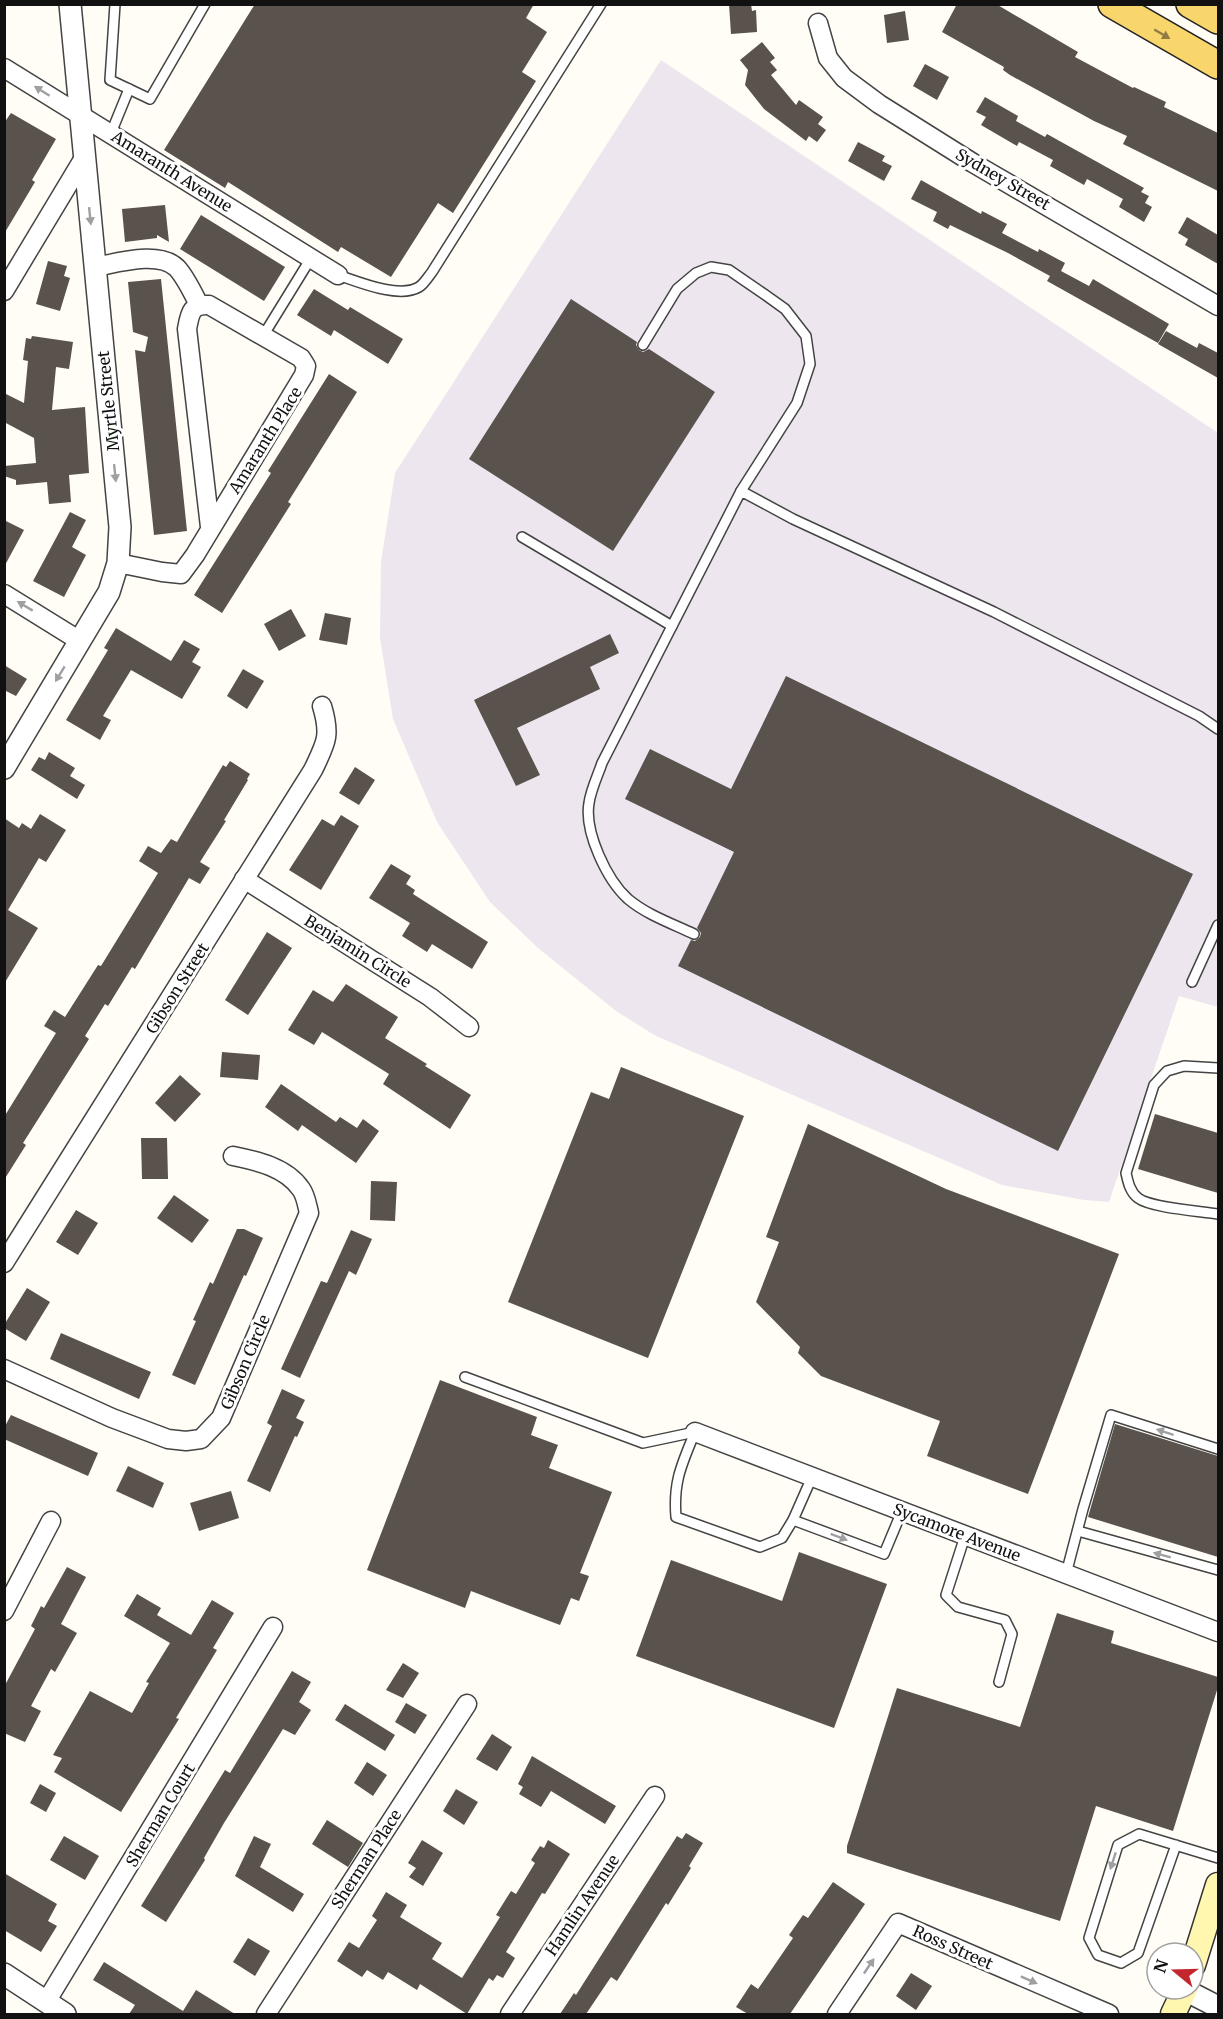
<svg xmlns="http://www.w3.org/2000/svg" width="1223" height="2019" viewBox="0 0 1223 2019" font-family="Merriweather,serif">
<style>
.industrial{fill:#eee6ef}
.building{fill:#5a524d}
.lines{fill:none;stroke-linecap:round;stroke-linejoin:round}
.service-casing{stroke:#444;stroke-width:12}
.minor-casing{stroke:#444;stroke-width:21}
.tertiary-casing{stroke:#444;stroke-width:24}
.secondary-casing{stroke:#333;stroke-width:27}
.primary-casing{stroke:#222;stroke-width:30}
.service{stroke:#fff;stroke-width:9}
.minor{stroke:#fff;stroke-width:18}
.tertiary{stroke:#fff;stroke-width:21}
.secondary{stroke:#fff6b0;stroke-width:24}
.primary{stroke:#f9d66b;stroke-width:27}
.oneway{fill:#917d42}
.oneway2{fill:#a0a0a0}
.labels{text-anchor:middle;stroke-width:6;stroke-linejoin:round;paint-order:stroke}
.street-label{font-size:16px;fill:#111;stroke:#fff}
</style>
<rect width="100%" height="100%" fill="#fffdf5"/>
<polygon class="industrial" points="661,60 1218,433 1218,1007 1179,996 1109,1202 1084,1200 1002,1185 656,1036 616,1011 538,948 490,902 437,822 393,719 380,638 381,562 395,473"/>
<g class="building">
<polygon points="255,4 534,4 526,18 547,32 522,72 536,81 453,213 438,203 391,277 341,247 338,252 228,182 225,188 164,150"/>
<polygon points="729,4 751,4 752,11 756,10 757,32 731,34"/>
<polygon points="957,4 996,4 1078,52 1075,57 1133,88 1134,87 1166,102 1164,107 1218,133 1218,191 1123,144 1127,136 1094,121 1010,75 1003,70 1004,67 942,32"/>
<polygon points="905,11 909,40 887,43 884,15"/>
<polygon points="762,42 775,58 770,62 777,70 771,75 796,105 799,100 823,117 818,124 826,130 817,142 809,136 806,141 764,109 745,85 748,70 740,60"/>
<polygon points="925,64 949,77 937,100 913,86"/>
<polygon points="985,97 1018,116 1016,121 1045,137 1047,134 1144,188 1141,192 1149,196 1145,203 1152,207 1144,222 1119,207 1123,199 1087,179 1084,185 1050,166 1053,160 1019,142 1017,146 981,125 986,117 976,112"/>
<polygon points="11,113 56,139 32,180 35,182 4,234 4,123"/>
<polygon points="858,142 885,156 882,161 892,166 884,181 848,161"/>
<polygon points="921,180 981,214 982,211 1007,224 1002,233 1038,252 1039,249 1065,263 1061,271 1089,286 1093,279 1169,324 1158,343 1047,281 1050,276 1008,253 950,225 948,229 933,221 937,212 911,199"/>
<polygon points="165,205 169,242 157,235 157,238 125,242 122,209"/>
<polygon points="201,215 285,267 264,301 180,249"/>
<polygon points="1187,217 1218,235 1218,264 1185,245 1188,239 1178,233"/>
<polygon points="48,261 67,266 64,276 70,278 60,311 36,304"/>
<polygon points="161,279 187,531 154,535 135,350 145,352 148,337 133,332 128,282"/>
<polygon points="314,289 348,310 350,307 403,339 388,364 334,330 331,336 297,315"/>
<polygon points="571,299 637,342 636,345 639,350 643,352 649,349 715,392 613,551 469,459"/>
<polygon points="1166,331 1197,348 1199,343 1218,353 1218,378 1158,344"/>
<polygon points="32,336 73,342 69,369 56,367 52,410 85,407 89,473 69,475 71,502 49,504 47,482 16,485 16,480 4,476 4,466 36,463 34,438 4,422 4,393 24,403 28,361 23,360 26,338 31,339"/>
<polygon points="329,374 357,392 288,502 291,504 222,613 194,595 271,473 268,471"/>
<polygon points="70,512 86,520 72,547 86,555 64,597 33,581"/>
<polygon points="4,520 24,530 4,567"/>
<polygon points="291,609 306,636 279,651 264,624"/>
<polygon points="325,613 351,618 347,645 319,640"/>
<polygon points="116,628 171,661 184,640 200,649 192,662 201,667 182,699 131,670 103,716 111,720 100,740 66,720 108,650 104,648"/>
<polygon points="610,634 619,653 590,667 600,689 517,728 540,775 516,786 474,700"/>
<polygon points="4,665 27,679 16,696 4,690"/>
<polygon points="243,669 264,681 247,709 227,696"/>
<polygon points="786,676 1193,874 1058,1151 678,966 691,940 695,941 700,937 701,933 697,928 734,852 625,799 650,749 731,789"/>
<polygon points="49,752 75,768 70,776 85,785 77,799 31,770 39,757 45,760"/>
<polygon points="230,761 250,774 247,779 248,780 224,820 226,821 200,862 210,868 200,884 189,878 135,969 132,967 108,1006 105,1004 85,1036 89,1039 23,1143 26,1145 4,1180 4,1117 56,1033 44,1026 54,1010 65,1017 98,965 101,966 158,873 139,861 148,846 161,853 171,839 177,842 223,765 226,767"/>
<polygon points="355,767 375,780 359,805 339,793"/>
<polygon points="40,814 66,830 46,862 39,858 8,910 38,928 4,984 4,818 19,828 22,823 31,829"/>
<polygon points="341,815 359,826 321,890 289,870 322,819 334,826"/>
<polygon points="391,864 411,876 406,884 415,890 413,894 488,942 472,969 432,944 427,952 402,936 410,923 369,898"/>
<polygon points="267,932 292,948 248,1015 225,1000"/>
<polygon points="346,984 398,1017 385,1038 427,1064 425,1066 471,1095 450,1129 383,1084 389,1074 322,1032 314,1045 288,1030 313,990 333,1002"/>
<polygon points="222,1052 260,1055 258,1080 220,1077"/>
<polygon points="621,1067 744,1116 648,1358 508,1302 591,1092 609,1099"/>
<polygon points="180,1075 201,1094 175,1122 155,1103"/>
<polygon points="281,1084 336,1122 340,1117 357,1128 363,1119 379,1131 356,1163 302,1125 298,1131 265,1107"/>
<polygon points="1155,1114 1218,1133 1218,1193 1138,1169"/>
<polygon points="808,1124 946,1189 1119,1254 1028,1494 927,1456 940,1421 821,1376 798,1353 800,1347 756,1302 779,1242 766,1237"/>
<polygon points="141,1138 167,1138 168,1179 142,1179"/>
<polygon points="371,1181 397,1182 395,1221 370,1220"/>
<polygon points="174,1195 209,1220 192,1243 157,1218"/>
<polygon points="76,1210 98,1223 78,1255 56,1242"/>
<polygon points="237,1229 244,1229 263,1238 246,1276 244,1275 195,1385 172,1375 196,1321 193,1320 210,1282 213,1284"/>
<polygon points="351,1230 372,1239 356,1275 349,1271 300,1378 281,1369 321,1281 327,1283"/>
<polygon points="27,1288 50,1302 26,1341 4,1328 4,1325"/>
<polygon points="61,1333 151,1372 139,1399 50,1359"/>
<polygon points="440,1380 537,1417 531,1435 558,1445 549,1468 612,1492 580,1573 589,1576 579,1601 571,1598 560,1625 471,1591 465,1608 367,1570"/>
<polygon points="282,1389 305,1400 296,1418 304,1422 297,1437 295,1436 270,1492 247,1481 272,1426 267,1423"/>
<polygon points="11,1415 98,1453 88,1476 4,1439 4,1428"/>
<polygon points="1115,1424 1218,1456 1218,1557 1088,1517"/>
<polygon points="128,1466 164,1483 153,1508 116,1491"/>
<polygon points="231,1491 239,1518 199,1531 190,1503"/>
<polygon points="799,1552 887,1584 834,1728 636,1656 671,1560 782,1601"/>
<polygon points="67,1567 86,1577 61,1624 77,1633 55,1672 51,1669 31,1706 41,1711 25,1742 4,1733 4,1687 35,1629 31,1626 41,1606 44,1608"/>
<polygon points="137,1594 161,1608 157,1615 191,1635 212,1600 234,1613 213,1648 217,1650 176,1718 179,1719 121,1812 54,1772 62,1758 53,1755 90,1691 132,1713 149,1683 146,1682 170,1643 124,1616"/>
<polygon points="1057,1613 1114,1631 1111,1643 1218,1677 1218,1687 1173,1831 1096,1806 1060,1921 847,1853 847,1846 897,1688 1020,1727"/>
<polygon points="403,1663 419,1673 403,1698 386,1690"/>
<polygon points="292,1671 311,1682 299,1702 311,1710 295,1735 283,1729 224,1823 204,1858 205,1860 166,1922 141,1906 225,1770 230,1773"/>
<polygon points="406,1703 427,1715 415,1734 395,1722"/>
<polygon points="345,1704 395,1735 385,1751 335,1720"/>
<polygon points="492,1734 512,1747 497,1771 476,1759"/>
<polygon points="532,1756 616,1806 605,1824 551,1791 541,1807 519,1794 523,1787 518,1784"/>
<polygon points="367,1762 387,1775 373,1796 354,1783"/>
<polygon points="40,1784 56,1793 46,1812 30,1803"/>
<polygon points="456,1789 478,1802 464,1825 443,1811"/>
<polygon points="327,1820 363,1843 348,1867 312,1844"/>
<polygon points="686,1833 703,1843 689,1866 691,1868 668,1905 666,1903 617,1981 611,1977 586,2014 560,2014 574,1993 576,1995 677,1836 682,1839"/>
<polygon points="64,1836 99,1856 85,1880 50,1860"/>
<polygon points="254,1836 271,1844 260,1867 304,1894 293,1912 235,1876"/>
<polygon points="422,1840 443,1853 423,1886 409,1877 416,1868 408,1863"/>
<polygon points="548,1840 570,1854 545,1894 542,1893 506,1952 515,1958 503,1978 497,1975 493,1981 489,1978 467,2014 420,1984 417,1990 388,1972 383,1980 367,1970 362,1977 337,1961 349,1942 359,1948 377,1920 372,1916 386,1892 407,1905 400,1917 442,1943 432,1959 462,1978 500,1917 496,1915 511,1891 516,1894 535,1863 531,1860 540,1846 544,1848"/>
<polygon points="4,1873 57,1904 48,1921 57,1926 41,1952 4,1930"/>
<polygon points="833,1882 865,1904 790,2014 748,2014 736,2007 751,1984 758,1989 793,1938 789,1935 803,1915 808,1918"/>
<polygon points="248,1938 270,1951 255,1976 233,1962"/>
<polygon points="104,1962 183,2011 196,1990 235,2014 129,2014 135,2005 93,1980"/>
<polygon points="911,1973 932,1986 916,2010 896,1996"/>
</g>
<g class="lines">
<g class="service-casing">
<g id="service">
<polyline points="115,4 110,80 150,99 205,4"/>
<polyline points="111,133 129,89"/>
<path d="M338,275c21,7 61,24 81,12 5,-3 9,-10 13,-15l169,-268"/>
<polyline points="263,336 311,258"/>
<polyline points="643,345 677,289 696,273 711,267 729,270 764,294 785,309 806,336 810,364 797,403 741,491"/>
<polyline points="522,537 672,626"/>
<path d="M694,934c-21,-10 -47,-19 -66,-35 -21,-19 -44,-67 -39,-96 2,-14 9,-28 13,-40l139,-272 52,28 201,93 205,104 19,13"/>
<polyline points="1192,982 1218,925"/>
<path d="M1218,1068l-34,-2 -17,5 -13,14 -28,88c2,9 4,19 12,25 13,10 62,13 80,16"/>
<polyline points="465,1377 643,1443 695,1432"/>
<path d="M695,1432c-13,32 -22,49 -19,85l84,30 22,-9 11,-18 19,-43"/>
<polyline points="793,1520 884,1554 902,1511"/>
<polyline points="1078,1531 1218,1570"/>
<polyline points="965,1536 946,1595 958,1607 1005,1620 1012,1634 999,1682"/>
<polyline points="1066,1574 1083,1509 1111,1415 1218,1449"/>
<polyline points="1176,1845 1138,1953 1121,1963 1098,1955 1089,1938 1118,1845 1139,1834 1218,1858"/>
</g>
</g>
<g class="minor-casing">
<g id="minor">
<polyline points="818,23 828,58 844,78 879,104 973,163 1218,306"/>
<polyline points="4,68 338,275"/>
<path d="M95,267c22,-4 64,-17 82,1 9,10 16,25 22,37"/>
<polyline points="4,291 84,158"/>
<path d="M118,563l44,9 19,2 14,-19 109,-180 2,-9 -5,-8 -92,-53c-18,-1 -19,8 -22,24l23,198"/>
<polyline points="4,594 80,641"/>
<polyline points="244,879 430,997 469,1027"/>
<path d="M4,1263l309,-493c13,-27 18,-34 9,-64"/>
<path d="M4,1369l108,49 56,21 18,2 15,-2 20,-21 88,-205c-2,-8 -3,-17 -8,-24 -15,-22 -44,-28 -68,-33"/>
<polyline points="695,1432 1218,1632"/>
<polyline points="4,1611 51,1521"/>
<polyline points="46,2002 273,1627"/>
<polyline points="266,2014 467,1704"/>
<polyline points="510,2014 655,1796"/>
<polyline points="837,2014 898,1923 1109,2014"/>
</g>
</g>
<g class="tertiary-casing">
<g id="tertiary">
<polyline points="4,768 109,592 118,563 120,527 70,4"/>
<polyline points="4,1974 65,2014"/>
<polyline points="1185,1990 1218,2007"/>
</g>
</g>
<g class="secondary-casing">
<g id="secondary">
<polyline points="1193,1965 1218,1885"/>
<polyline points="1173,2014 1185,1989"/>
</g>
</g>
<g class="primary-casing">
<g id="primary">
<polyline points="1112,4 1218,65"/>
<polyline points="1190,4 1218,20"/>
</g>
</g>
<use href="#service" class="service"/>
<use href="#minor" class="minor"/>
<use href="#tertiary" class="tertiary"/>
<use href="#secondary" class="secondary"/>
<use href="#primary" class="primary"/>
</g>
<defs><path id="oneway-solid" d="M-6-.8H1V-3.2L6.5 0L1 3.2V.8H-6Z" transform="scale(1.5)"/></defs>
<use class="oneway" href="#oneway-solid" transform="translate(1162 34) rotate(30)"/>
<g class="oneway2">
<use href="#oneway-solid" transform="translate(42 91) rotate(-148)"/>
<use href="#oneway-solid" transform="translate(90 216) rotate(84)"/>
<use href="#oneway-solid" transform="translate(115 473) rotate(84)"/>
<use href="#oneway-solid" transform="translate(25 606) rotate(-149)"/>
<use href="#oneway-solid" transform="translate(60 674) rotate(121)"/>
<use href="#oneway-solid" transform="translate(1165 1432) rotate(-162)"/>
<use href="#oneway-solid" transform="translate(839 1537) rotate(21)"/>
<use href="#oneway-solid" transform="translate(1162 1555) rotate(-165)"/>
<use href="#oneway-solid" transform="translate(1113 1861) rotate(108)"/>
<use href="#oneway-solid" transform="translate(869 1966) rotate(-56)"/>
<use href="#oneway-solid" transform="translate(1029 1980) rotate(24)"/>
</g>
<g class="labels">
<g class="street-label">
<text transform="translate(172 171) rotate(32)" y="6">Amaranth Avenue</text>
<text transform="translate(1003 179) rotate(30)" y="6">Sydney Street</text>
<text transform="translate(108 401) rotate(-96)" y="6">Myrtle Street</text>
<text transform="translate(265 440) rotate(-58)" y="6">Amaranth Place</text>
<text transform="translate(358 951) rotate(32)" y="6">Benjamin Circle</text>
<text transform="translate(177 988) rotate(-58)" y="6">Gibson Street</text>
<text transform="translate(245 1362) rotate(-67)" y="6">Gibson Circle</text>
<text transform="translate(957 1532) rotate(21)" y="6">Sycamore Avenue</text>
<text transform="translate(160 1815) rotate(-59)" y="6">Sherman Court</text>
<text transform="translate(366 1859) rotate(-57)" y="6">Sherman Place</text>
<text transform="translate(582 1905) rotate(-56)" y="6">Hamlin Avenue</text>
<text transform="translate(953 1947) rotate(24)" y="6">Ross Street</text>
</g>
</g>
<rect width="1223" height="2019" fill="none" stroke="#111111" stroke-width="12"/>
<g transform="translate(1175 1971) rotate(289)"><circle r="28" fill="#ffffff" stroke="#a0a0a0" stroke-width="1.5"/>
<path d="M0-4.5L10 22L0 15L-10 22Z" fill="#c4262e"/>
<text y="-9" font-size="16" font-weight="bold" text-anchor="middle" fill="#111111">N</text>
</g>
</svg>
